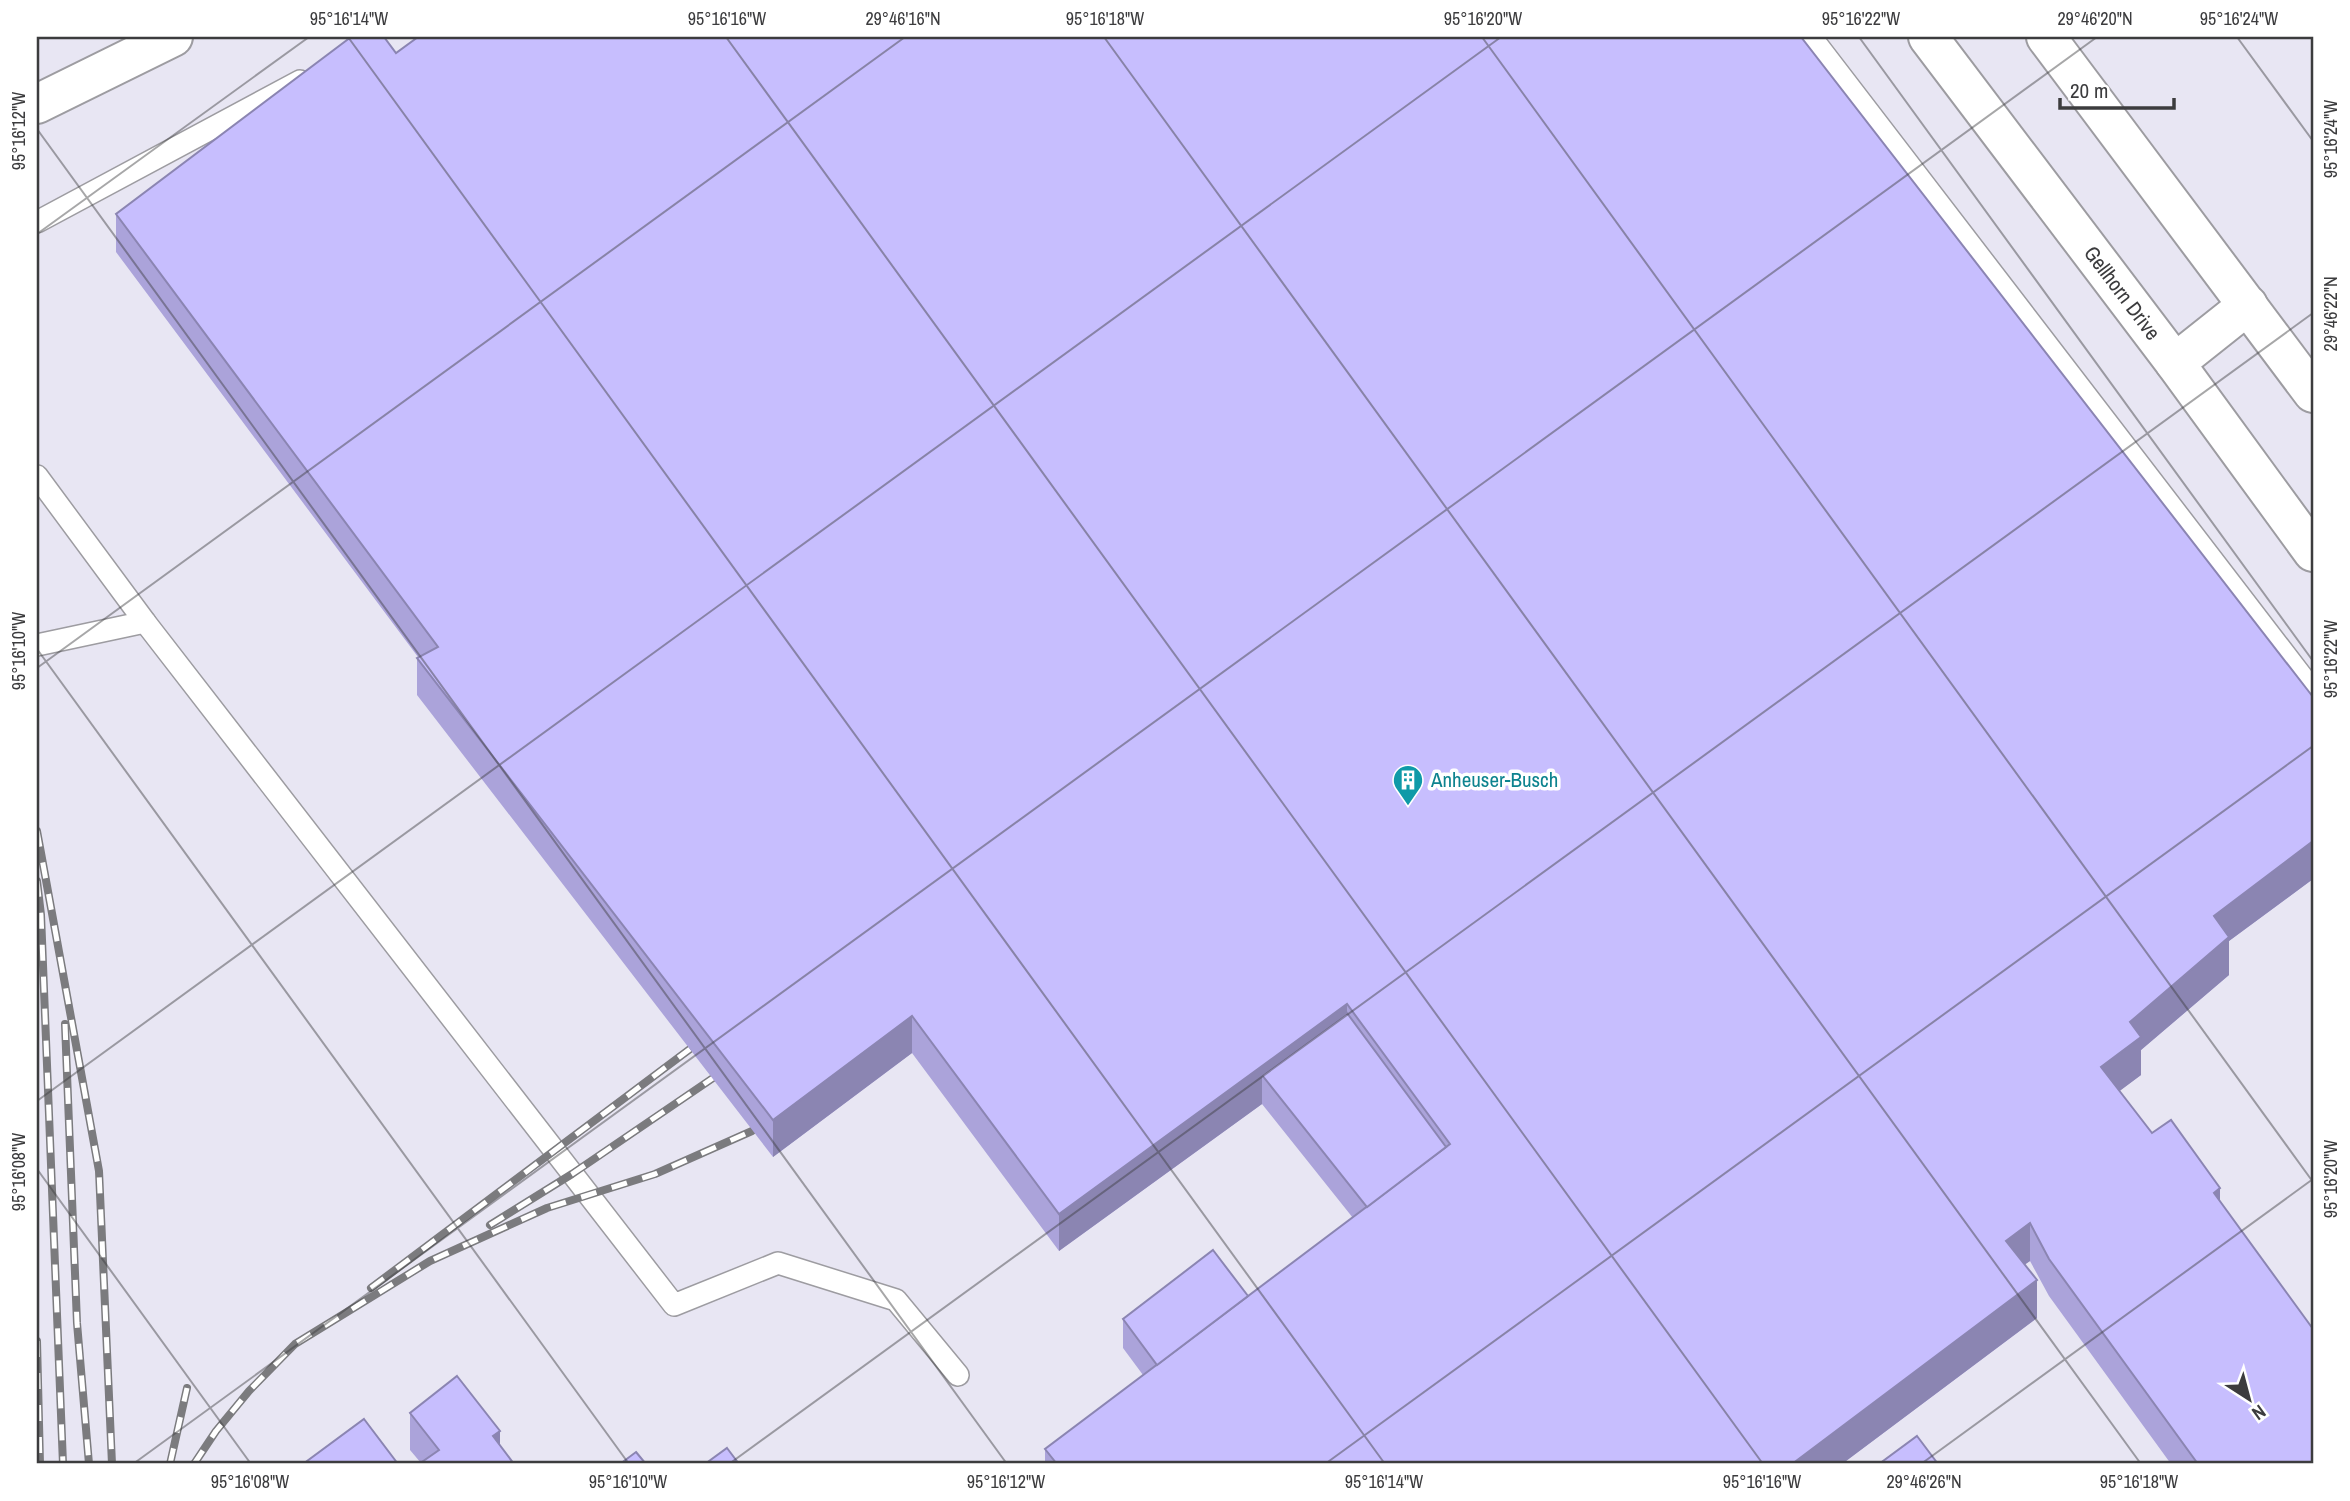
<svg xmlns="http://www.w3.org/2000/svg" width="2350" height="1501" viewBox="0 0 2350 1501" font-family="'Archivo Narrow',sans-serif">
<style>
.built{fill:#e8e6f3}
.lines{fill:none;stroke-linecap:round;stroke-linejoin:round}
.service-casing{stroke:#9d9ca1;stroke-width:24}
.secondary-casing{stroke:#9d9ca1;stroke-width:42}
.service{stroke:#fff;stroke-width:21}
.secondary{stroke:#fff;stroke-width:38}
.rail-casing{stroke:#7b7b7e;stroke-width:8}
.rail{stroke:#fff;stroke-width:5;stroke-dasharray:16;stroke-linecap:butt}
.wall{fill:#aba3da}
.shaded-wall{fill:#8b85b2}
.building{fill:#c7befe;stroke:#8b85b2;stroke-width:2}
.ticks{fill:none;stroke:#3c3c3e;stroke-width:2;stroke-opacity:0.45}
.labels{text-anchor:middle;stroke-width:7;stroke-linejoin:round;paint-order:stroke}
.street-label{font-size:21px;fill:#3c3c3e;stroke:#fff}
.culture-label{font-size:21px;fill:#0d838f;stroke:#fff;text-anchor:start}
.neatline{fill:none;stroke:#3c3c3e;stroke-width:2.5}
.ticks-label{font-size:18px;text-anchor:middle;fill:#3c3c3e}
</style>
<rect width="100%" height="100%" fill="#f5f4f9"/>
<rect class="built" x="37" y="37" width="2276" height="1427"/>
<g class="lines">
<g class="service-casing">
<g id="service">
<polyline points="1811,37 2313,691"/>
<polyline points="37,222 300,81"/>
<polyline points="37,476 145,622 674,1305 778,1263 896,1300 958,1375"/>
<polyline points="37,645 145,622"/>
</g>
</g>
<g class="secondary-casing">
<g id="secondary">
<polyline points="1928,37 2175,363 2313,552"/>
<polyline points="2046,37 2313,393"/>
<polyline points="37,104 173,37"/>
<polyline points="2175,363 2248,305"/>
</g>
</g>
<use href="#service" class="service"/>
<use href="#secondary" class="secondary"/>
<g class="rail-casing">
<g id="rail">
<polyline points="37,831 99,1171 112,1464"/>
<polyline points="37,881 41,915 63,1464"/>
<polyline points="65,1024 77,1323 89,1464"/>
<polyline points="490,1225 572,1174 713,1078"/>
<polyline points="371,1288 690,1049"/>
<polyline points="37,1341 40,1464"/>
<polyline points="170,1464 187,1388"/>
<polyline points="194,1464 216,1431 249,1391 295,1344 430,1261 547,1208 655,1174 752,1131"/>
</g>
</g>
<use href="#rail" class="rail"/>
</g>
<g class="wall">
<polygon points="396,53 2313,697 2313,879 2229,941 2229,975 2141,1050 2141,1075 2119,1091 2152,1133 2220,1202 2313,1464 2171,1464 2049,1296 2030,1261 2025,1264 2037,1318 1842,1464 1045,1464 1045,1449 1143,1375 1123,1348 1123,1319 1248,1296 1353,1218 1262,1104 1059,1251 912,1053 773,1157 417,695 417,658 418,657 116,252 116,214"/>
<polygon points="410,1413 500,1446 421,1463 410,1450"/>
</g>
<g class="shaded-wall">
<polygon points="2313,841 2313,879 2229,941 2229,975 2141,1050 2141,1075 2101,1105 2101,1067 2130,1022 2214,916"/>
<polygon points="1347,1004 1347,1041 1262,1075 1262,1104 1059,1251 1059,1214"/>
<polygon points="912,1016 912,1053 773,1157 773,1120"/>
<polygon points="2220,1188 2220,1225 2214,1193"/>
<polygon points="2030,1223 2030,1261 2006,1278 2006,1241"/>
<polygon points="2037,1280 2037,1318 1842,1464 1792,1464"/>
<polygon points="500,1431 500,1464 493,1436"/>
</g>
<g class="building">
<polygon points="351,37 384,37 396,53 418,37 1801,37 2313,697 2313,841 2214,916 2229,937 2130,1022 2141,1037 2101,1067 2152,1133 2171,1120 2220,1188 2214,1193 2313,1329 2313,1464 2198,1464 2049,1259 2030,1223 2006,1241 2037,1280 1792,1464 1057,1464 1045,1449 1450,1144 1347,1004 1059,1214 912,1016 773,1120 417,658 438,647 116,214"/>
<polygon points="1347,1013 1446,1147 1367,1207 1262,1075"/>
<polygon points="1213,1250 1248,1296 1157,1365 1123,1319"/>
<polygon points="457,1376 500,1431 493,1436 514,1464 419,1464 439,1450 410,1413"/>
<polygon points="364,1419 398,1464 303,1464"/>
<polygon points="1917,1436 1938,1464 1879,1464"/>
<polygon points="727,1448 739,1464 705,1464"/>
<polygon points="636,1452 646,1464 620,1464"/>
</g>
<path class="ticks" d="M348,37l1037,1427M726,37l1037,1427M1104,37l1037,1427M1482,37l831,1145M1859,37l454,624M2237,37l76,104M37,129l970,1335M37,234l272,-197M37,649l592,815M37,668l868,-631M37,1101l1464,-1064M37,1169l214,295M133,1464l1964,-1427M729,1464l1584,-1151M1325,1464l988,-718M1921,1464l392,-285"/>
<defs>
<g id="building-pin" transform="scale(1.575)"><path d="M0 17L-7.5 6A9.5 9.5 0 1 1 7.5 6Z" fill="#0f9aa8" stroke="#fff"/><path d="M-4-6H4V6H1V3H-1V6H-4ZM-2.5-4.3h1.7v1.8h-1.7ZM.8-4.3h1.7v1.8H.8ZM-2.5-1h1.7V.8h-1.7ZM.8-1h1.7V.8H.8Z" fill="#fff"/></g>
</defs>
<g fill-rule="evenodd">
<use href="#building-pin" x="1408" y="780"/>
</g>
<g class="labels">
<g class="street-label">
<text transform="translate(2122 293) rotate(53)" y="7">Gellhorn Drive</text>
</g>
<g class="culture-label">
<text x="1431" y="787">Anheuser-Busch</text>
</g>
</g>
<rect width="2350" height="1501" fill="none" stroke="#ffffff" stroke-width="77"/>
<g transform="translate(2249 1399) rotate(144)" stroke="#ffffff" stroke-width="5" paint-order="stroke">
<path d="M0-5L12 26L0 18L-12 26Z" fill="#3c3c3e"/>
<text y="-10" font-size="19" font-weight="bold" text-anchor="middle" fill="#3c3c3e">N</text>
</g>
<path d="M2060 98v10h114v-10" fill="none" stroke="#3c3c3e" stroke-width="3.5"/>
<text x="2070" y="98" font-size="21" fill="#3c3c3e" stroke="#ffffff" stroke-width="5" paint-order="stroke">20 m</text>
<rect x="38" y="38" width="2274" height="1424" class="neatline"/>
<g class="ticks-label">
<text x="349" y="25">95°16'14"W</text>
<text x="727" y="25">95°16'16"W</text>
<text x="903" y="25">29°46'16"N</text>
<text x="1105" y="25">95°16'18"W</text>
<text x="1483" y="25">95°16'20"W</text>
<text x="1861" y="25">95°16'22"W</text>
<text x="2095" y="25">29°46'20"N</text>
<text x="2239" y="25">95°16'24"W</text>
<text transform="translate(19 131) rotate(-90)" y="6">95°16'12"W</text>
<text transform="translate(2331 139) rotate(-90)" y="6">95°16'24"W</text>
<text transform="translate(2331 314) rotate(-90)" y="6">29°46'22"N</text>
<text transform="translate(19 651) rotate(-90)" y="6">95°16'10"W</text>
<text transform="translate(2331 659) rotate(-90)" y="6">95°16'22"W</text>
<text transform="translate(19 1172) rotate(-90)" y="6">95°16'08"W</text>
<text transform="translate(2331 1179) rotate(-90)" y="6">95°16'20"W</text>
<text x="250" y="1488">95°16'08"W</text>
<text x="628" y="1488">95°16'10"W</text>
<text x="1006" y="1488">95°16'12"W</text>
<text x="1384" y="1488">95°16'14"W</text>
<text x="1762" y="1488">95°16'16"W</text>
<text x="1924" y="1488">29°46'26"N</text>
<text x="2139" y="1488">95°16'18"W</text>
</g>
</svg>
